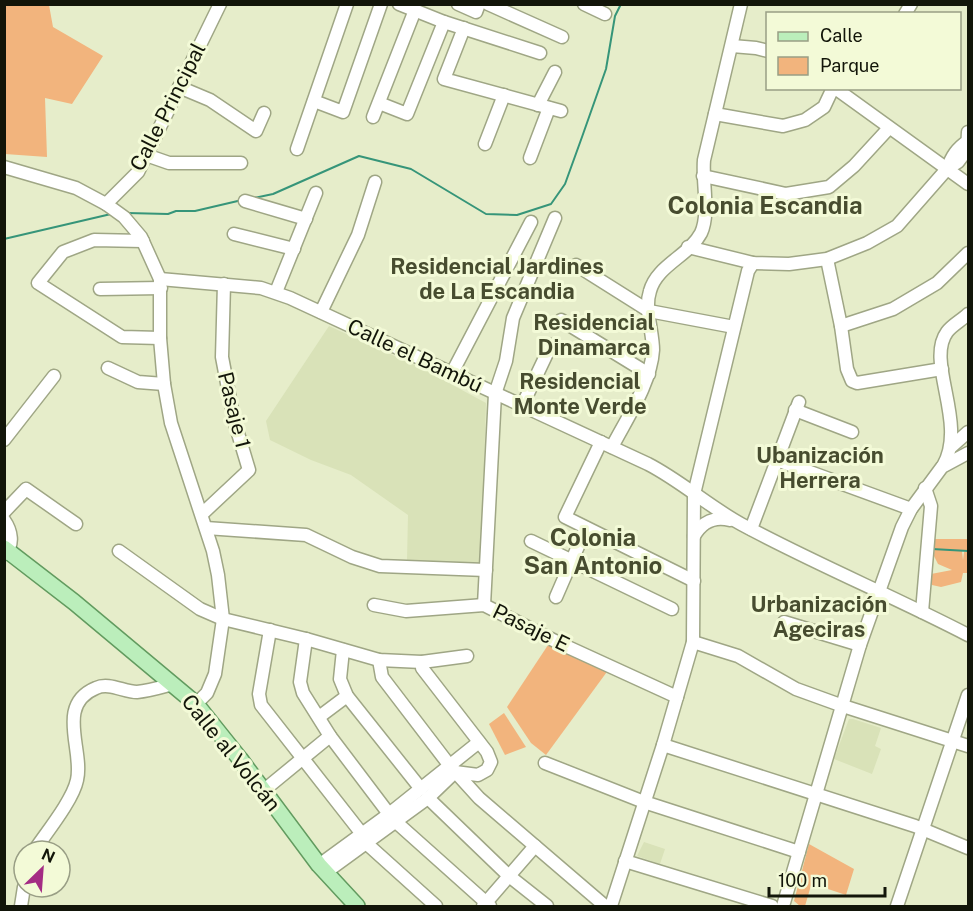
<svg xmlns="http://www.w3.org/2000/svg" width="973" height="911" viewBox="0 0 973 911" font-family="'Public Sans',sans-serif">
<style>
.built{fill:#d9e2b8}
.green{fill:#f2b47d}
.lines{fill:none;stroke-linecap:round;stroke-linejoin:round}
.stream{stroke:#369579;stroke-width:2}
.minor-casing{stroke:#9fa685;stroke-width:15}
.major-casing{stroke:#629b5f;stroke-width:18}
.minor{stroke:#fff;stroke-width:12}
.major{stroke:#beb;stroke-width:15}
.labels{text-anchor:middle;stroke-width:6;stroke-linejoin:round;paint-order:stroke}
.street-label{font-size:21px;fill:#121509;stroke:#f3fad7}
.neighbourhood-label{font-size:22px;font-weight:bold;fill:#474c2f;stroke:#f3fad7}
.quarter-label{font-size:24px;font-weight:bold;fill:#474c2f;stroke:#f3fad7}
</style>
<rect width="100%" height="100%" fill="#e6edca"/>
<g class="built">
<polygon points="329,326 421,368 486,403 481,565 407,560 408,515 351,475 311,460 270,440 266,421"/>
<polygon points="849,719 853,719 881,728 875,746 881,749 872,774 834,759"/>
<polygon points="644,842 665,849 660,864 637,856"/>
</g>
<g class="green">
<polygon points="4,5 49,5 53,27 103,56 72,104 45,98 47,157 5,154"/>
<polygon points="935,539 968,539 968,550 962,551 963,560 964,552 968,552 968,573 963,573 961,582 941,587 932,585 931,574 952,570 938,564 934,556"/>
<polygon points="552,639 609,669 546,755 531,743 507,707"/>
<polygon points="504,713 526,747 505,755 489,724"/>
<polygon points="809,844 854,869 846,895 813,884 812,882 805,906 800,906 794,901"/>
</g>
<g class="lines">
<g class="stream">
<polyline points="254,198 273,194 359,156 411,169 486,214 517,215 551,204 565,184 582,137 606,69 615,16 621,4"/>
<polyline points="127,213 168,214 176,211 195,211 242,200"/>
<polyline points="4,239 111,214"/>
<polyline points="932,549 968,551"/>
</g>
<g class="minor-casing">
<g id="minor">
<polyline points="399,4 444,22 540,53"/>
<polyline points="458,4 476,12 479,4"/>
<polyline points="488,4 562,37"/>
<polyline points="584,4 605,14"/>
<polyline points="905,14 911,4"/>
<polyline points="464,28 444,79 561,111"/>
<polyline points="732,46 756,48 768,51"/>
<polyline points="179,87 210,100 256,131 264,113"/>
<polyline points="835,88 968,184"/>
<polyline points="314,101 343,112 381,4"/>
<polyline points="379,103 407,114 444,22"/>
<polyline points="538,105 555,72"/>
<polyline points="715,114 783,126 805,120 824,107 833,88"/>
<polyline points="373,117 415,10"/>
<polyline points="485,144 504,95"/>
<polyline points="297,149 347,4"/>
<polyline points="146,155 169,163 241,163"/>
<polyline points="530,158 549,108"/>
<polyline points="4,167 76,188 106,204 124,217 141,237 160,279 160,338 164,384 171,423 213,551 218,575 223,619 215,674 207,693 196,704"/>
<path d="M947,169c5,-13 10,-21 21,-28"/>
<polyline points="703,176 786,194 829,187 854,166 889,128"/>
<polyline points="245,201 306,219"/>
<polyline points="106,204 138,172 220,4"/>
<polyline points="234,234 294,249"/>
<polyline points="143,241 94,240 63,252 38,283 122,337 160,338"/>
<polyline points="688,247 753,263 789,264 827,259 867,243 897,226 947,169 958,162 967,150 968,132"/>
<polyline points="827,259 841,326 847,369 852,381 857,383 942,369"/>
<polyline points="576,265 649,311 734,327"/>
<path d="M160,279l101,9 29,10 358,166c33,17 60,42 93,60 74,40 152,72 227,111"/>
<polyline points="100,289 161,288"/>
<polyline points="276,292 316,193"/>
<polyline points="321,312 358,235 375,182"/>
<polyline points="561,320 649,374"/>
<polyline points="841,326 893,309 937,283 968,253"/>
<polyline points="108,368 138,382 164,384"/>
<polyline points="452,373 531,222"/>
<polyline points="522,406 551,345"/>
<polyline points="795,410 852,432"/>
<polyline points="4,440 54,376"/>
<polyline points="601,442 565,517 694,581"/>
<path d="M612,447c15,-29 39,-64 41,-97 0,-19 -9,-41 -3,-59 7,-26 39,-35 51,-58 9,-19 1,-51 3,-73l37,-156"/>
<polyline points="951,447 968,432"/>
<polyline points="777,460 911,509"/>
<path d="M943,466c25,-43 -18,-104 4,-134 5,-7 15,-12 21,-18"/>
<polyline points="4,512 26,489 76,524"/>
<polyline points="202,514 249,470 234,420 222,357 224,284"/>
<path d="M4,520c7,10 11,25 0,34"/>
<polyline points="206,528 306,535 352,557 380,566 486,570"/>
<polyline points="751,529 799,402"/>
<path d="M694,536c8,-14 21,-20 36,-16"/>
<polyline points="531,541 672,609"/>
<polyline points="119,551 200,609 223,619 306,639 379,660 422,662 467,656"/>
<polyline points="556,597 586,528"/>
<polyline points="374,605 406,611 484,605 559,643 677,697"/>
<polyline points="484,605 495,394 506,361 513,318 555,218"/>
<polyline points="922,612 931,506 925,488"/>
<polyline points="784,622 860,645"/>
<polyline points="270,630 259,694 261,705 362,834"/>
<polyline points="306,639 300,682 303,693 330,736 389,814"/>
<polyline points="693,642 738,656 796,689 843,706 968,746"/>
<polyline points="343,650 340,679 347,696 421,789"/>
<polyline points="379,660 382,677 450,766 479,798 605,906"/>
<polyline points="319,717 347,696"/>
<polyline points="663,745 915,826 968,848"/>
<polyline points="545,763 644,802 799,852"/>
<polyline points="263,791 330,736"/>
<polyline points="428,798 509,876 547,906"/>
<polyline points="396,822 490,906"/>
<polyline points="366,843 436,906"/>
<path d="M34,851c12,-18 39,-51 43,-71 7,-30 -22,-75 19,-92 13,-6 28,4 41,4 12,-1 25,-5 36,-8"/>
<polyline points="625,861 772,906"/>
<polyline points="319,865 389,814 479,742"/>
<polyline points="325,873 428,798 455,772 478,775 487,770 491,762 487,752 422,668 422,662"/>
<polyline points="21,906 24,887"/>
<polyline points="483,906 535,846"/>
<polyline points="611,906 663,745 693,642 694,494 748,271 753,263"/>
<polyline points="783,906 860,645 902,527 911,509 942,467 968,453"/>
<polyline points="897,906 968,695"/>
</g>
</g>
<g class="major-casing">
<polyline id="major" points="4,548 74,602 196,704 240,759 319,865 357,906"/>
</g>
<use href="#minor" class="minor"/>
<use href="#major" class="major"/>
</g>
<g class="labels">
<g class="street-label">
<text transform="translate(168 107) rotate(-63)" y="7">Calle Principal</text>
<text transform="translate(415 356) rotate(25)" y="7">Calle el Bambú</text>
<text transform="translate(234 410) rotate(76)" y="7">Pasaje 1</text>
<text transform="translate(531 628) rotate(26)" y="7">Pasaje E</text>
<text transform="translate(231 753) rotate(51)" y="7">Calle al Volcán</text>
</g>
<g class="neighbourhood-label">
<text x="497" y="274">Residencial Jardines<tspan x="497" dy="25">de La Escandia</tspan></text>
<text x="594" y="330">Residencial<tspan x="594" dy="25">Dinamarca</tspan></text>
<text x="580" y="389">Residencial<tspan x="580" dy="25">Monte Verde</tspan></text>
<text x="820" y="463">Ubanización<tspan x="820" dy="25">Herrera</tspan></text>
<text x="819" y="612">Urbanización<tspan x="819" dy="25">Ageciras</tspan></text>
</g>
<g class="quarter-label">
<text x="765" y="214">Colonia Escandia</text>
<text x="593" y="546">Colonia<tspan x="593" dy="28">San Antonio</tspan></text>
</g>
</g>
<rect width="973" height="911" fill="none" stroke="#121509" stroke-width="12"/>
<rect x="766" y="12" width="195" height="78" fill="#f3fad7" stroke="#999e85" stroke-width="1.5"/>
<rect x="778" y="32" width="30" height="9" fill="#bbeebb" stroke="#999e85" stroke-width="1.5"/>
<text x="820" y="42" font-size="18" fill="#121509">Calle</text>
<rect x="778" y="57" width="30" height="18" fill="#f2b47d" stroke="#999e85" stroke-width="1.5"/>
<text x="820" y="72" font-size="18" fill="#121509">Parque</text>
<g transform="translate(42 869) rotate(25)"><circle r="28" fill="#f3fad7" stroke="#999e85" stroke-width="1.5"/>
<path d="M0-4.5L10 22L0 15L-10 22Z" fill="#a42c84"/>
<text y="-9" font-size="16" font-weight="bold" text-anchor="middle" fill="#121509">N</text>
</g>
<path d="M769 887v9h116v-9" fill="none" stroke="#121509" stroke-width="3"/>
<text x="778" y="887" font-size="18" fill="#121509" stroke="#f3fad7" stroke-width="4.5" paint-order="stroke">100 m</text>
</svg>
